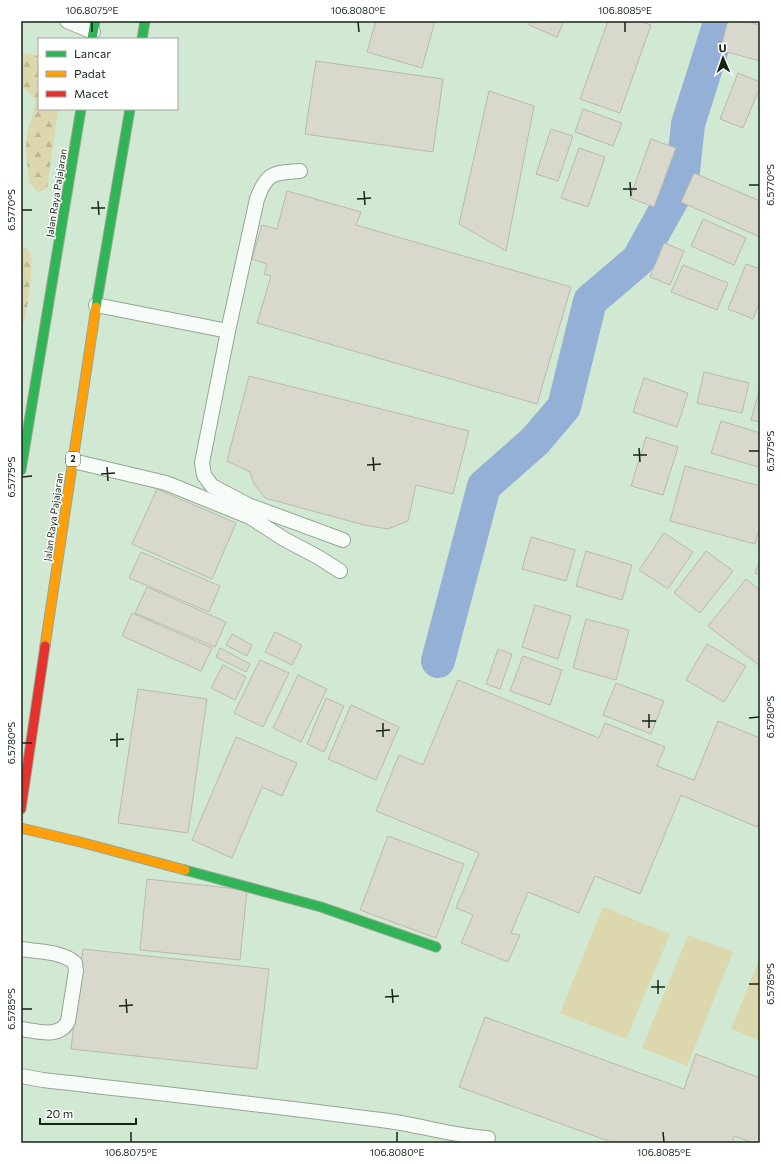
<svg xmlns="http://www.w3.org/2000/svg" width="781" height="1164" viewBox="0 0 781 1164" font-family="Commissioner,sans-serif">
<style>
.green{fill:#dcd7ac}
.forest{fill:url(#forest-firs)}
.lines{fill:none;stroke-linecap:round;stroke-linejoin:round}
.canal{stroke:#94b0d7;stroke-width:34}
.building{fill:#d9d8cc;stroke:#b9b9ad}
.lane-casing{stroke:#94a695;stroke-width:16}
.fast-casing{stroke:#94a695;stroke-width:11}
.slow-casing{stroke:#94a695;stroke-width:11}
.jam-casing{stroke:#94a695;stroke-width:11}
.lane{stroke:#f8fcf8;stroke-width:14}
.fast{stroke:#30b455;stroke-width:9}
.slow{stroke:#ff9f0a;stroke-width:9}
.jam{stroke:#e5322d;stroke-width:9}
.ticks{fill:none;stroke:#142515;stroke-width:1.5}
.labels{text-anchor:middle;stroke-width:3;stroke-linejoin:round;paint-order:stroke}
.shield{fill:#fff;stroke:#5a665b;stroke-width:1}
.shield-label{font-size:9px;font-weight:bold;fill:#142515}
.street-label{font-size:10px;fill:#142515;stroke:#fff}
.neatline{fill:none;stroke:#142515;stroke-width:1.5}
.ticks-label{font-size:10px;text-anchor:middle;fill:#142515}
</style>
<defs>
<pattern id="forest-firs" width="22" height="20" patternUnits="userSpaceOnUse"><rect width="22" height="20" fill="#dcd7ac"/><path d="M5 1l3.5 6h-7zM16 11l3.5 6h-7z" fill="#bcb893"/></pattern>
</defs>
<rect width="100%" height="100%" fill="#d1e9d2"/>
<g class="green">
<polygon points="603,907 670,934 626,1039 560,1013"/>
<polygon points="688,935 733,952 687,1066 642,1048"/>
<polygon points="760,958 760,1041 731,1029"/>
</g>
<g class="forest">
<polygon points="21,53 39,56 39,109 58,109 47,189 38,192 29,182 26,151 27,134 32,118 36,100 24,88 21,88"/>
<path d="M21,248h5c3,3 4,5 5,8 2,10 -4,67 -10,72z"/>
</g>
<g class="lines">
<polyline class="canal" points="438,661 484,486 535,441 564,407 590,301 638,260 682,181 688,124 719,26 722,21"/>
</g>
<g class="building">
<polygon points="376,21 435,21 422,68 367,52"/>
<polygon points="531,21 564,21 557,37 529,25"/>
<polygon points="608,21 639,21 651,25 620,113 580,99"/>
<polygon points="728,21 745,21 760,25 760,61 720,50"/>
<polygon points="316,61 443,79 433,152 305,134"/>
<polygon points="738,73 760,82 760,87 743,128 720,119"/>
<polygon points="489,91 534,106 506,251 459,224"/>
<polygon points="583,109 622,123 613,146 575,132"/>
<polygon points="551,129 573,136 558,181 536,174"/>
<polygon points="651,139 676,148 654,207 630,198"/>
<polygon points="579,148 605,157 588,207 561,198"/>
<polygon points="694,173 760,201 760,237 681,202"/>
<polygon points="287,191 361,212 356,225 571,287 537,404 257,323 271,276 264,274 267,264 252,259 262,225 277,229"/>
<polygon points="703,219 746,238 734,265 691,246"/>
<polygon points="664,243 684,251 670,285 650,277"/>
<polygon points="746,264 760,269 760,301 753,319 728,309"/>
<polygon points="683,265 728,283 717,310 671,292"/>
<polygon points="704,372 749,383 742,413 697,403"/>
<polygon points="249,376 469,431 453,494 416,485 408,521 388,529 364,525 265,498 254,484 250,472 227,461"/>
<polygon points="644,378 688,393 677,427 633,412"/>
<polygon points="759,391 760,392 760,422 751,420"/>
<polygon points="721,421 760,433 760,461 758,467 711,453"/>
<polygon points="646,437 678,447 663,495 631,486"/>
<polygon points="685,466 760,486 760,526 755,544 670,521"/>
<polygon points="157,489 236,523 212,579 132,544"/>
<polygon points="664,533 693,552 668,589 639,570"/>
<polygon points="531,537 575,550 566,581 522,569"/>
<polygon points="586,551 632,565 622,600 576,586"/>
<polygon points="706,551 733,571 700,613 674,593"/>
<polygon points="141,552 220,586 209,612 129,578"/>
<polygon points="760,560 760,575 755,573"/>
<polygon points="746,579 760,590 760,666 708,626"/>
<polygon points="147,587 226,622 215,647 135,613"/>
<polygon points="535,605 571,616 558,659 522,647"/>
<polygon points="132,613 212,648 201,671 122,636"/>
<polygon points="586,619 629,630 616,680 573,668"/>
<polygon points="275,632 302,645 292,665 265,652"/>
<polygon points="232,634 252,645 247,656 226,645"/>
<polygon points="707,644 746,666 724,702 686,680"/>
<polygon points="220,648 250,664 246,672 216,657"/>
<polygon points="498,649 512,654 500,689 486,684"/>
<polygon points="523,656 562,670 550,705 510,691"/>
<polygon points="260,660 289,673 263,727 234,713"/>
<polygon points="223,665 246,677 235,700 211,688"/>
<polygon points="298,675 327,689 301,742 273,728"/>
<polygon points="458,680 599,738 605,723 665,747 657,766 694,780 718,721 760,738 760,819 757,827 681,795 640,894 595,876 579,913 528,892 511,933 520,935 508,962 461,943 473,915 456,908 479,853 376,811 399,755 423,765"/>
<polygon points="616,683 664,701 651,734 603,715"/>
<polygon points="138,689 207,699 188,833 118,823"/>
<polygon points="326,698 344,706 324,752 307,744"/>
<polygon points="351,705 399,727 376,780 328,759"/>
<polygon points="236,737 297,763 282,796 262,787 232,858 192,840"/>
<polygon points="388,836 464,864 436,938 360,910"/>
<polygon points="147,879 247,890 240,960 140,950"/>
<polygon points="83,949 269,969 257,1069 71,1049"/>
<polygon points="485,1017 684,1089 696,1054 760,1078 760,1143 754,1143 734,1136 732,1143 614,1143 459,1087"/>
</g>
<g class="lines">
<g class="lane-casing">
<g id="lane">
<polyline points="67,21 93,32"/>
<path d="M96,305l132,26 29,-132c10,-27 16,-26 43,-28"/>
<polyline points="228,331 202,463 204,475 212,486 248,505 343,540"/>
<polyline points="73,461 166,483 250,517 284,539 318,557 340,571"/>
<path d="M21,949c18,3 40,2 54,14l1,8 -8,50c-8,18 -31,10 -47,8"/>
<path d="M21,1076l22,4c112,13 225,25 338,40 36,4 71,16 107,18"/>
</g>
</g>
<g class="fast-casing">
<g id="fast">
<polyline points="92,39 95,21"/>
<polyline points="142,39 145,21"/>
<polyline points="96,307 130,109"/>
<polyline points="21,470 81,109"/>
<polyline points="185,870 321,907 436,947"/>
</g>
</g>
<g class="slow-casing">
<g id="slow">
<polyline points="45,646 96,307"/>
<polyline points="21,828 80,842 185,870"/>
</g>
</g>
<g class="jam-casing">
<polyline id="jam" points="21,809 45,646"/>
</g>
<use href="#lane" class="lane"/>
<use href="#fast" class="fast"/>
<use href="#slow" class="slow"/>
<use href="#jam" class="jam"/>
</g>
<path class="ticks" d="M92,22v10M358,22l1,10M625,22v10M630,182l1,14M749,185h10M623,189h14M364,191l1,14M357,199l14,-1M98,201l1,14M91,208h14M22,210h10M639,448l1,14M749,451h10M633,455h14M373,457l1,14M367,465l14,-1M107,467l1,14M101,474l14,-1M22,477l10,-1M649,714v14M749,718l10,-1M642,721h14M383,723v14M376,731l14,-1M117,733v14M110,740l14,-1M22,743h10M658,980v14M749,984h10M651,987h14M392,989l1,14M385,997l14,-1M126,999l1,14M119,1006l14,-1M22,1009h10M131,1132v10M397,1132v10M663,1132l1,10"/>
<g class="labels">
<rect class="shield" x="66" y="452" width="14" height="14" rx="3"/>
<g class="shield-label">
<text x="73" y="462">2</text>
</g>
<g class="street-label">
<text transform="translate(56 193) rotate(-81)" y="4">Jalan Raya Pajajaran</text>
<text transform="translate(53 517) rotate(-82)" y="4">Jalan Raya Pajajaran</text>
</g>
</g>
<rect width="781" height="1164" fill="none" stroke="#ffffff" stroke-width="44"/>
<rect x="38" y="38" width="140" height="72" fill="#ffffff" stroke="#a1a8a1"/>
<rect x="46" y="51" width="20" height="6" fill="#30b455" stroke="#a1a8a1"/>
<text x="74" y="58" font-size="12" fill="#142515">Lancar</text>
<rect x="46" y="71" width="20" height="6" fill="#ff9f0a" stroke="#a1a8a1"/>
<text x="74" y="78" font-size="12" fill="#142515">Padat</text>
<rect x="46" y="91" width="20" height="6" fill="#e5322d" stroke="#a1a8a1"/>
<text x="74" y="98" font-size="12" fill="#142515">Macet</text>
<g transform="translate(723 58) rotate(358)" stroke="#ffffff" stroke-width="3" paint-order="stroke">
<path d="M0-3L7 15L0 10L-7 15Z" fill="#142515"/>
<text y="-6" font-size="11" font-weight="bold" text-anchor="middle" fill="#142515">U</text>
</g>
<path d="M40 1118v6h96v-6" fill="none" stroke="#142515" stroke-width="2"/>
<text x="46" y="1118" font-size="12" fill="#142515" stroke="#ffffff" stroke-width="3" paint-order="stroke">20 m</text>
<rect x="22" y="22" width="737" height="1120" class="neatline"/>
<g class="ticks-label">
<text x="92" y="14">106.8075°E</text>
<text x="358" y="14">106.8080°E</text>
<text x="625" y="14">106.8085°E</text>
<text transform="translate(770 185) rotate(-90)" y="4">6.5770°S</text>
<text transform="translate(11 210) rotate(-90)" y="4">6.5770°S</text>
<text transform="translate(770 451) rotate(-90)" y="4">6.5775°S</text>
<text transform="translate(11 477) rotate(-90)" y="4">6.5775°S</text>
<text transform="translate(770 717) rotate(-90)" y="4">6.5780°S</text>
<text transform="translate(11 743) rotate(-90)" y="4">6.5780°S</text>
<text transform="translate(770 984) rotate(-90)" y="4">6.5785°S</text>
<text transform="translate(11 1009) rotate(-90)" y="4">6.5785°S</text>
<text x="131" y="1156">106.8075°E</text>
<text x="397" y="1156">106.8080°E</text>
<text x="664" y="1156">106.8085°E</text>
</g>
</svg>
